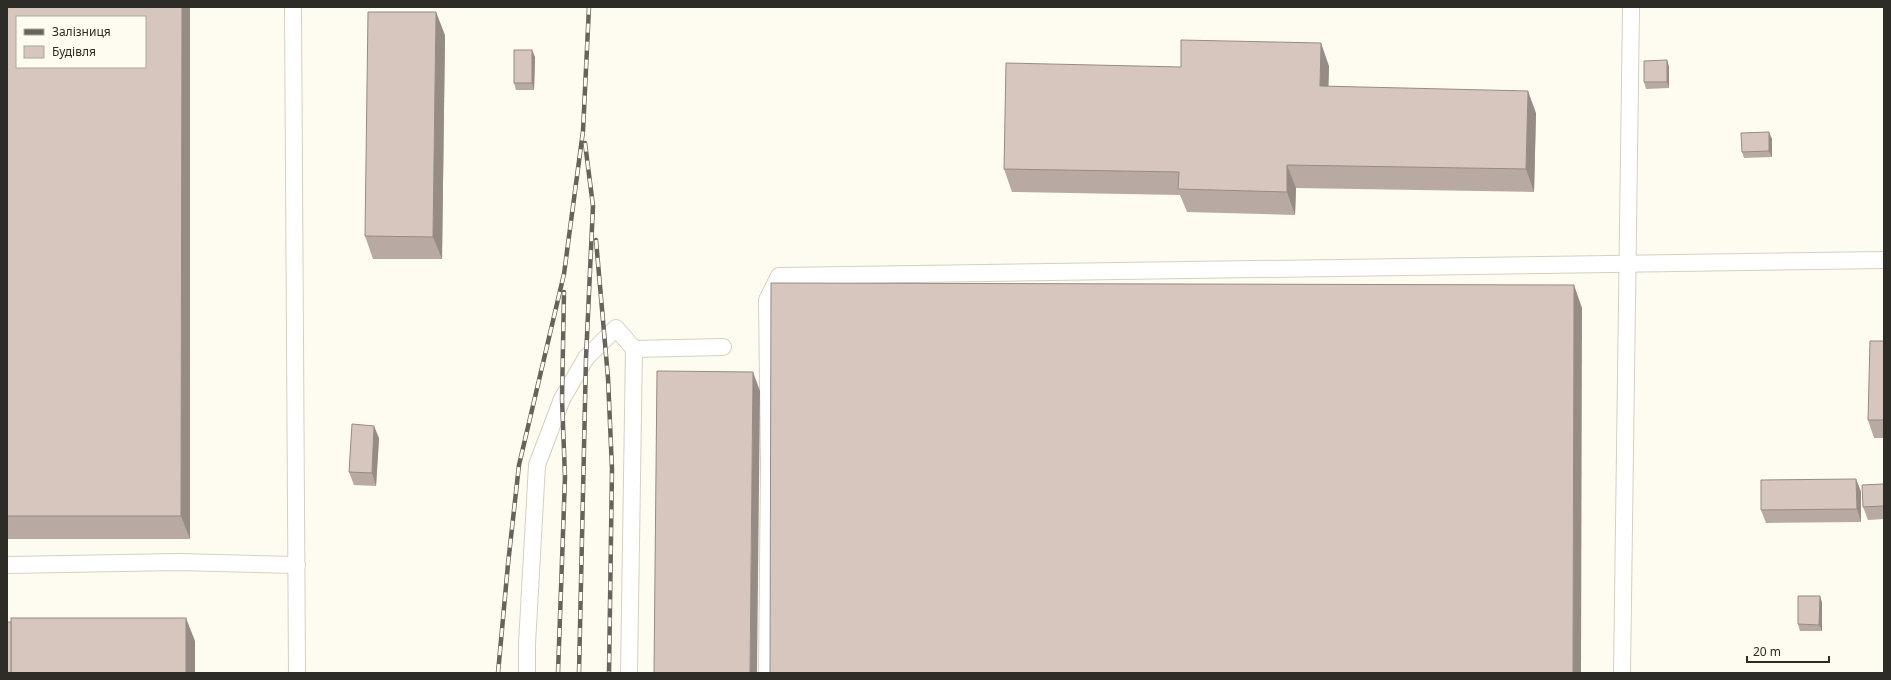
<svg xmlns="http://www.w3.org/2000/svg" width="1891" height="680" viewBox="0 0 1891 680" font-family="'Noto Sans',sans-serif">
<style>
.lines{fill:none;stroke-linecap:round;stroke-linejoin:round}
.lane-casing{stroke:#d6d0c1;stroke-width:18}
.lane{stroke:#fff;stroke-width:16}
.rail-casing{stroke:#65635c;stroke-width:4.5}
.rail{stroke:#fefbf1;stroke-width:3;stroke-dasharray:9;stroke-linecap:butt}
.wall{fill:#b8aaa3}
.shaded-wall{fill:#968b85}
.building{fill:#d6c6be;stroke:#968b85;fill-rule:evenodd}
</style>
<rect width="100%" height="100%" fill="#fefbf1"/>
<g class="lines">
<g class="lane-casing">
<g id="lane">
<polyline points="293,7 297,673"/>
<polyline points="7,565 179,562 297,565"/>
<polyline points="527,673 527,644 537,465 562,399 586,358 616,328 634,349 723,347"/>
<polyline points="629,673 634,349"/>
<polyline points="767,673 769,465 767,300 779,276 1884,260"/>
<polyline points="1622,673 1631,7"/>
</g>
</g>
<use href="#lane" class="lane"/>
<g class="rail-casing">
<g id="rail">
<polyline points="596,240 608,378 612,469 609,673"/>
<polyline points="498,673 508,564 519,465 564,274 583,131 589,7"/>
<polyline points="558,673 565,477 562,399 564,292"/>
<polyline points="579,673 586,358 593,206 585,143"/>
</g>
</g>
<use href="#rail" class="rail"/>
</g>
<g class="wall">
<rect x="7" y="7" width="183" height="532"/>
<polygon points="445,35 442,259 373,259 365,236"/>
<polygon points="535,57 534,90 516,90 514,83"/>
<polygon points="1667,60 1669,67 1669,88 1646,89 1644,82"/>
<polygon points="1329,66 1328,86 1536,113 1534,192 1296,188 1295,215 1187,212 1180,195 1012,192 1004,169 1181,67"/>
<polygon points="1772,139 1772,157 1744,158 1742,152"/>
<polygon points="1884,341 1884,438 1874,438 1868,420"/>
<polygon points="379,438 376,486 354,485 349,472"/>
<polygon points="1856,479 1861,492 1861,522 1766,523 1761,510"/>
<polygon points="1884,484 1884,519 1868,520 1863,507"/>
<polygon points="1820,596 1822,603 1822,631 1800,631 1798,624"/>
</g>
<g class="shaded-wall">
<polygon points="182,7 190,7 190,539 181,516"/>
<polygon points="436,12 445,35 442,259 433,237"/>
<polygon points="1321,43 1329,66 1328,109 1320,86"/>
<polygon points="532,50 535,57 534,90 532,83"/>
<polygon points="1667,60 1669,67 1669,88 1667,82"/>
<polygon points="1528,91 1536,113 1534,192 1526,169"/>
<polygon points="1769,132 1772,139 1772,157 1769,151"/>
<polygon points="1287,165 1296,188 1295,215 1287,192"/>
<polygon points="1574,285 1582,308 1581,673 1573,673"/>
<polygon points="753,372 760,391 757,673 750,673"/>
<polygon points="374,426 379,438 376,486 372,473"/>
<polygon points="1856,479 1861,492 1861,522 1857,509"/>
<polygon points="1820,596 1822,603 1822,631 1819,625"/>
<polygon points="186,618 195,641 195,673 186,673"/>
</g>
<g class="building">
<path d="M7,7h175l-1,509h-174zM17,17h128v50h-128z"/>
<polygon points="368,12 436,12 433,237 365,236"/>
<polygon points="1181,40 1321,43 1320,86 1528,91 1526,169 1287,165 1287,192 1178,189 1179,172 1004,169 1006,63 1181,67"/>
<rect x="514" y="50" width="18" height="33"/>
<polygon points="1667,60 1667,82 1644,82 1644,61"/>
<polygon points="1769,132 1769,151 1742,152 1741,133"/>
<polygon points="771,283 1574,285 1573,673 770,673"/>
<polygon points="1870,341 1884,341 1884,420 1868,420"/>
<polygon points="657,371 753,372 750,673 654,673"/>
<polygon points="352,424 374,426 372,473 349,472"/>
<polygon points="1856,479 1857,509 1761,510 1761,480"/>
<polygon points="1884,484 1884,506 1863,507 1862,485"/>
<polygon points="1798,596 1820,596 1819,625 1798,624"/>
<rect x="11" y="618" width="175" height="55"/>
<rect x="7" y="622" width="4" height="51"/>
</g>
<rect width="1891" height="680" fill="none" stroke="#2e2c26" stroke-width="16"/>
<rect x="16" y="16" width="130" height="52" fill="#fefbf1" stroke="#aba8a0"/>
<rect x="24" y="29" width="20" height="6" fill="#65635c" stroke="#aba8a0"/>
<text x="52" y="36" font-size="12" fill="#2e2c26">Залізниця</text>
<rect x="24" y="46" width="20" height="12" fill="#d6c6be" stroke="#aba8a0"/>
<text x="52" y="56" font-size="12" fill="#2e2c26">Будівля</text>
<path d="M1747 656v6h82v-6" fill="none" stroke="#2e2c26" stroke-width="2"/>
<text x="1753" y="656" font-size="12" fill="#2e2c26" stroke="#fefbf1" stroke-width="3" paint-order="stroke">20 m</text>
</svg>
